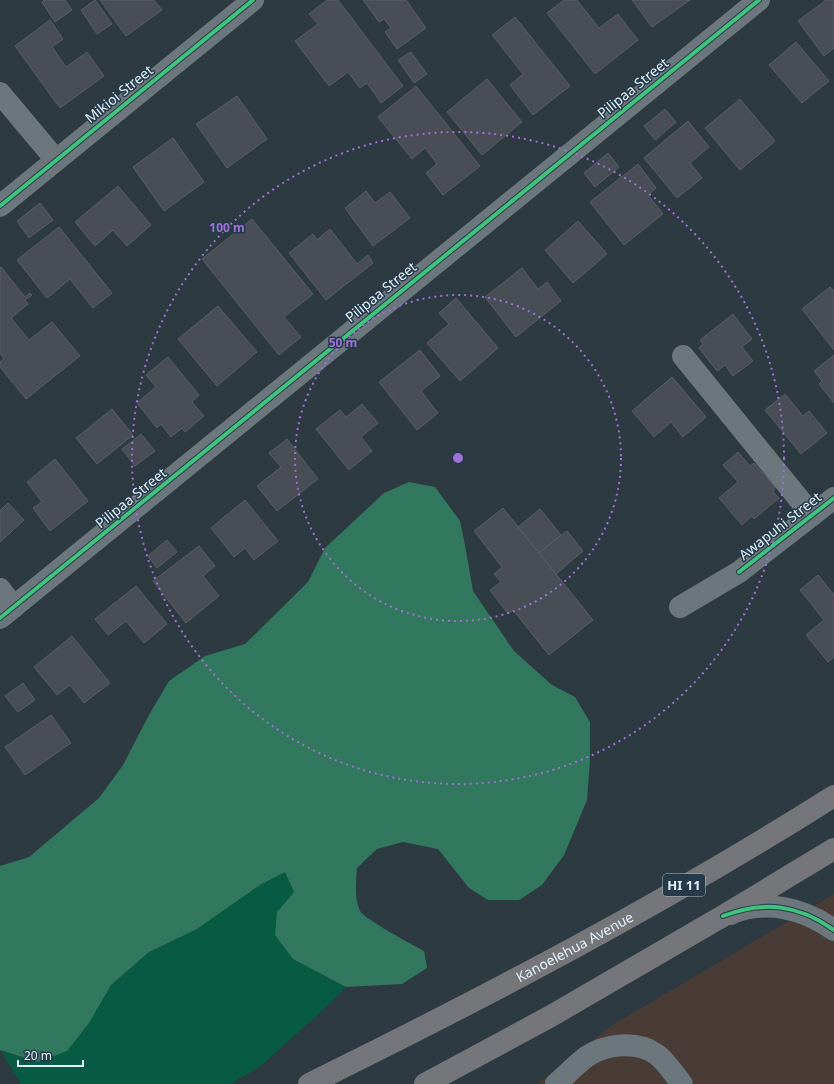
<svg xmlns="http://www.w3.org/2000/svg" width="834" height="1084" viewBox="0 0 834 1084" font-family="'Noto Sans',sans-serif">
<style>
.commercial{fill:#493b35}
.green{fill:#075b42}
.forest{fill:#32785e}
.building{fill:#484d56;stroke:#595e66}
.lines{fill:none;stroke-linecap:round;stroke-linejoin:round}
.minor{stroke:#6c767d;stroke-width:22}
.highway{stroke:#747679;stroke-width:22}
.cycleway-casing{stroke:#253b4a;stroke-width:6}
.cycleway{stroke:#40c37c;stroke-width:4}
.ring{fill:none;stroke:#a071d4;stroke-width:2;stroke-dasharray:2 4}
.labels{text-anchor:middle;stroke-width:3;stroke-linejoin:round;paint-order:stroke}
.shield{fill:#253b4a;stroke:#abbac6;stroke-width:1}
.shield-label{font-size:13px;font-weight:bold;fill:#e4f1fb}
.street-label{font-size:14px;fill:#e4f1fb;stroke:#253b4a}
.centre{fill:#a071d4;stroke:#253b4a;stroke-width:2}
.ring-label{font-size:12px;text-anchor:middle;font-weight:bold;fill:#a071d4;stroke:#253b4a;stroke-width:3;stroke-linejoin:round;paint-order:stroke}
</style>
<rect width="100%" height="100%" fill="#2d3a42"/>
<polygon class="commercial" points="834,894 834,1084 537,1084 611,1026"/>
<polygon class="green" points="285,872 294,892 277,912 293,959 346,987 324,1009 261,1066 230,1084 21,1084 1,1051 38,1062 89,1023 111,985 149,952 197,929 260,885"/>
<path class="forest" d="M409,482l26,5 25,34 5,24 8,46 41,60 38,34 23,12 15,25v38l-3,40 -23,55 -22,30 -23,15h-31l-19,-12 -31,-39 -35,-7 -26,7 -20,19c-1,15 -3,29 3,43 4,8 53,34 64,40l3,17 -25,16 -56,3 -53,-28 -18,-24 2,-23 17,-20 -9,-20 -25,13 -63,44 -48,23 -38,33 -22,38 -22,28 -29,11 -38,-12v-184l29,-9 70,-59 24,-33 26,-50 20,-34 36,-25 40,-12 63,-62 17,-34 59,-55z"/>
<g class="building">
<polygon points="44,0 65,0 72,10 55,22 42,2"/>
<polygon points="95,0 112,24 97,34 81,10"/>
<polygon points="100,0 154,0 162,10 126,36"/>
<polygon points="327,0 338,0 403,86 381,103 367,83 360,88 348,72 329,86 295,41 318,24 309,14"/>
<polygon points="363,0 406,0 426,28 397,49 385,32 391,28 384,19 379,22"/>
<polygon points="564,0 577,0 599,28 618,14 638,40 595,74 547,13"/>
<polygon points="632,0 690,0 652,27"/>
<polygon points="826,0 834,0 834,48 824,56 798,21"/>
<polygon points="515,17 570,86 533,115 510,85 523,74 492,35"/>
<polygon points="50,20 63,39 52,47 66,67 87,52 104,76 60,108 15,46"/>
<polygon points="796,42 829,81 802,103 769,65"/>
<polygon points="411,52 427,74 414,83 398,60"/>
<polygon points="487,79 522,122 482,155 447,112"/>
<polygon points="416,86 480,166 443,195 426,173 437,164 425,148 412,159 378,117"/>
<polygon points="237,96 267,139 227,168 196,124"/>
<polygon points="740,99 775,141 740,170 705,128"/>
<polygon points="665,109 676,122 655,140 644,126"/>
<polygon points="688,121 709,147 690,163 702,178 677,198 644,158"/>
<polygon points="173,138 204,182 164,211 133,167"/>
<polygon points="608,153 619,167 595,187 584,173"/>
<polygon points="638,164 656,188 648,195 663,214 624,245 590,202"/>
<polygon points="118,186 151,225 127,246 113,230 95,246 75,222"/>
<polygon points="366,191 375,203 390,192 410,218 373,246 345,208"/>
<polygon points="40,203 53,220 29,238 17,221"/>
<polygon points="252,219 313,294 284,317 301,337 279,355 202,259"/>
<polygon points="578,221 607,254 573,283 545,250"/>
<polygon points="59,227 112,293 93,308 70,279 47,298 17,260"/>
<polygon points="330,229 357,264 368,255 373,263 326,300 289,253 313,234 317,240"/>
<polygon points="1,267 25,297 30,293 32,295 25,300 28,304 11,318 29,340 52,322 80,356 26,399 0,367 0,362 4,359 0,353 0,268"/>
<polygon points="522,268 538,289 547,282 561,301 516,337 485,297"/>
<polygon points="830,287 834,291 834,350 802,309"/>
<polygon points="456,298 498,348 460,381 427,343 449,324 439,313"/>
<polygon points="218,306 257,352 217,386 178,339"/>
<polygon points="733,314 752,339 742,347 753,361 733,376 725,365 717,371 699,348 703,344 700,340"/>
<polygon points="420,350 440,376 421,391 438,413 417,430 379,382"/>
<polygon points="834,355 834,403 819,384 822,381 814,371"/>
<polygon points="168,357 199,395 192,402 204,416 185,432 182,428 171,437 161,424 157,428 137,403 156,387 146,375"/>
<polygon points="672,377 706,417 683,437 671,422 654,437 632,411"/>
<polygon points="785,394 803,416 809,411 827,433 801,454 765,410"/>
<polygon points="362,404 378,423 361,437 372,451 349,470 316,429 340,410 346,417"/>
<polygon points="112,409 133,435 97,464 76,438"/>
<polygon points="141,434 155,451 135,466 122,449"/>
<polygon points="287,439 318,479 277,511 257,486 281,467 269,453"/>
<polygon points="738,452 750,466 754,463 775,487 773,492 779,498 754,519 752,516 742,525 719,498 738,482 723,465"/>
<polygon points="55,459 88,501 50,531 33,508 42,502 27,482"/>
<polygon points="245,500 278,541 254,560 245,548 234,557 211,528"/>
<polygon points="8,503 24,520 0,542 0,511"/>
<polygon points="503,508 593,620 549,655 513,610 508,614 490,590 501,582 494,574 502,567 474,531"/>
<polygon points="540,509 561,535 539,553 518,527"/>
<polygon points="567,531 583,551 556,574 539,553"/>
<polygon points="167,540 177,552 157,568 148,556"/>
<polygon points="199,546 215,566 203,576 219,596 186,623 153,581"/>
<polygon points="818,575 834,595 834,657 828,662 806,635 824,620 800,590"/>
<polygon points="136,586 167,624 144,643 126,621 108,635 95,619"/>
<polygon points="72,636 110,683 84,703 70,685 57,695 34,667"/>
<polygon points="23,683 35,700 18,712 5,696"/>
<polygon points="51,715 71,743 25,775 5,747"/>
</g>
<g class="lines">
<g class="minor">
<polyline points="0,93 56,160"/>
<polyline points="0,206 253,0"/>
<polyline points="683,356 812,515"/>
<polyline points="0,589 14,607"/>
<polyline points="680,607 739,572 834,498"/>
<polyline points="0,618 759,0"/>
<path d="M730,914c36,-15 73,-6 104,16"/>
<path d="M556,1084c10,-9 20,-19 30,-27 19,-13 51,-17 70,-3 10,7 18,20 26,30"/>
</g>
<g class="highway">
<path id="s1" d="M309,1084c179,-88 356,-181 525,-288"/>
<polyline points="425,1084 551,1016 723,916 834,849"/>
</g>
<g class="cycleway-casing">
<g id="cycleway">
<polyline points="0,206 253,0"/>
<polyline points="739,572 834,498"/>
<polyline points="0,618 759,0"/>
<path d="M723,916c41,-16 76,-11 111,14"/>
</g>
</g>
<use href="#cycleway" class="cycleway"/>
</g>
<g class="ring">
<circle cx="458" cy="458" r="163"/>
<circle cx="458" cy="458" r="326"/>
</g>
<g class="labels">
<rect class="shield" x="663" y="874" width="42" height="22" rx="3"/>
<g class="shield-label">
<text x="684" y="890">HI 11</text>
</g>
<g class="street-label">
<text transform="translate(633 88) rotate(-39)" y="5">Pilipaa Street</text>
<text transform="translate(119 94) rotate(-39)" y="5">Mikioi Street</text>
<text transform="translate(381 292) rotate(-39)" y="5">Pilipaa Street</text>
<text transform="translate(131 498) rotate(-39)" y="5">Pilipaa Street</text>
<text transform="translate(780 526) rotate(-38)" y="5">Awapuhi Street</text>
<text dy="5" stroke="none"><textPath href="#s1" startOffset="299">Kanoelehua Avenue</textPath></text>
</g>
</g>
<circle cx="458" cy="458" r="6" class="centre"/>
<g class="ring-label">
<text x="227" y="232">100 m</text>
<text x="343" y="347">50 m</text>
</g>
<path d="M18 1060v6h65v-6" fill="none" stroke="#e4f1fb" stroke-width="2"/>
<text x="24" y="1060" font-size="12" fill="#e4f1fb" stroke="#253b4a" stroke-width="3" paint-order="stroke">20 m</text>
</svg>
